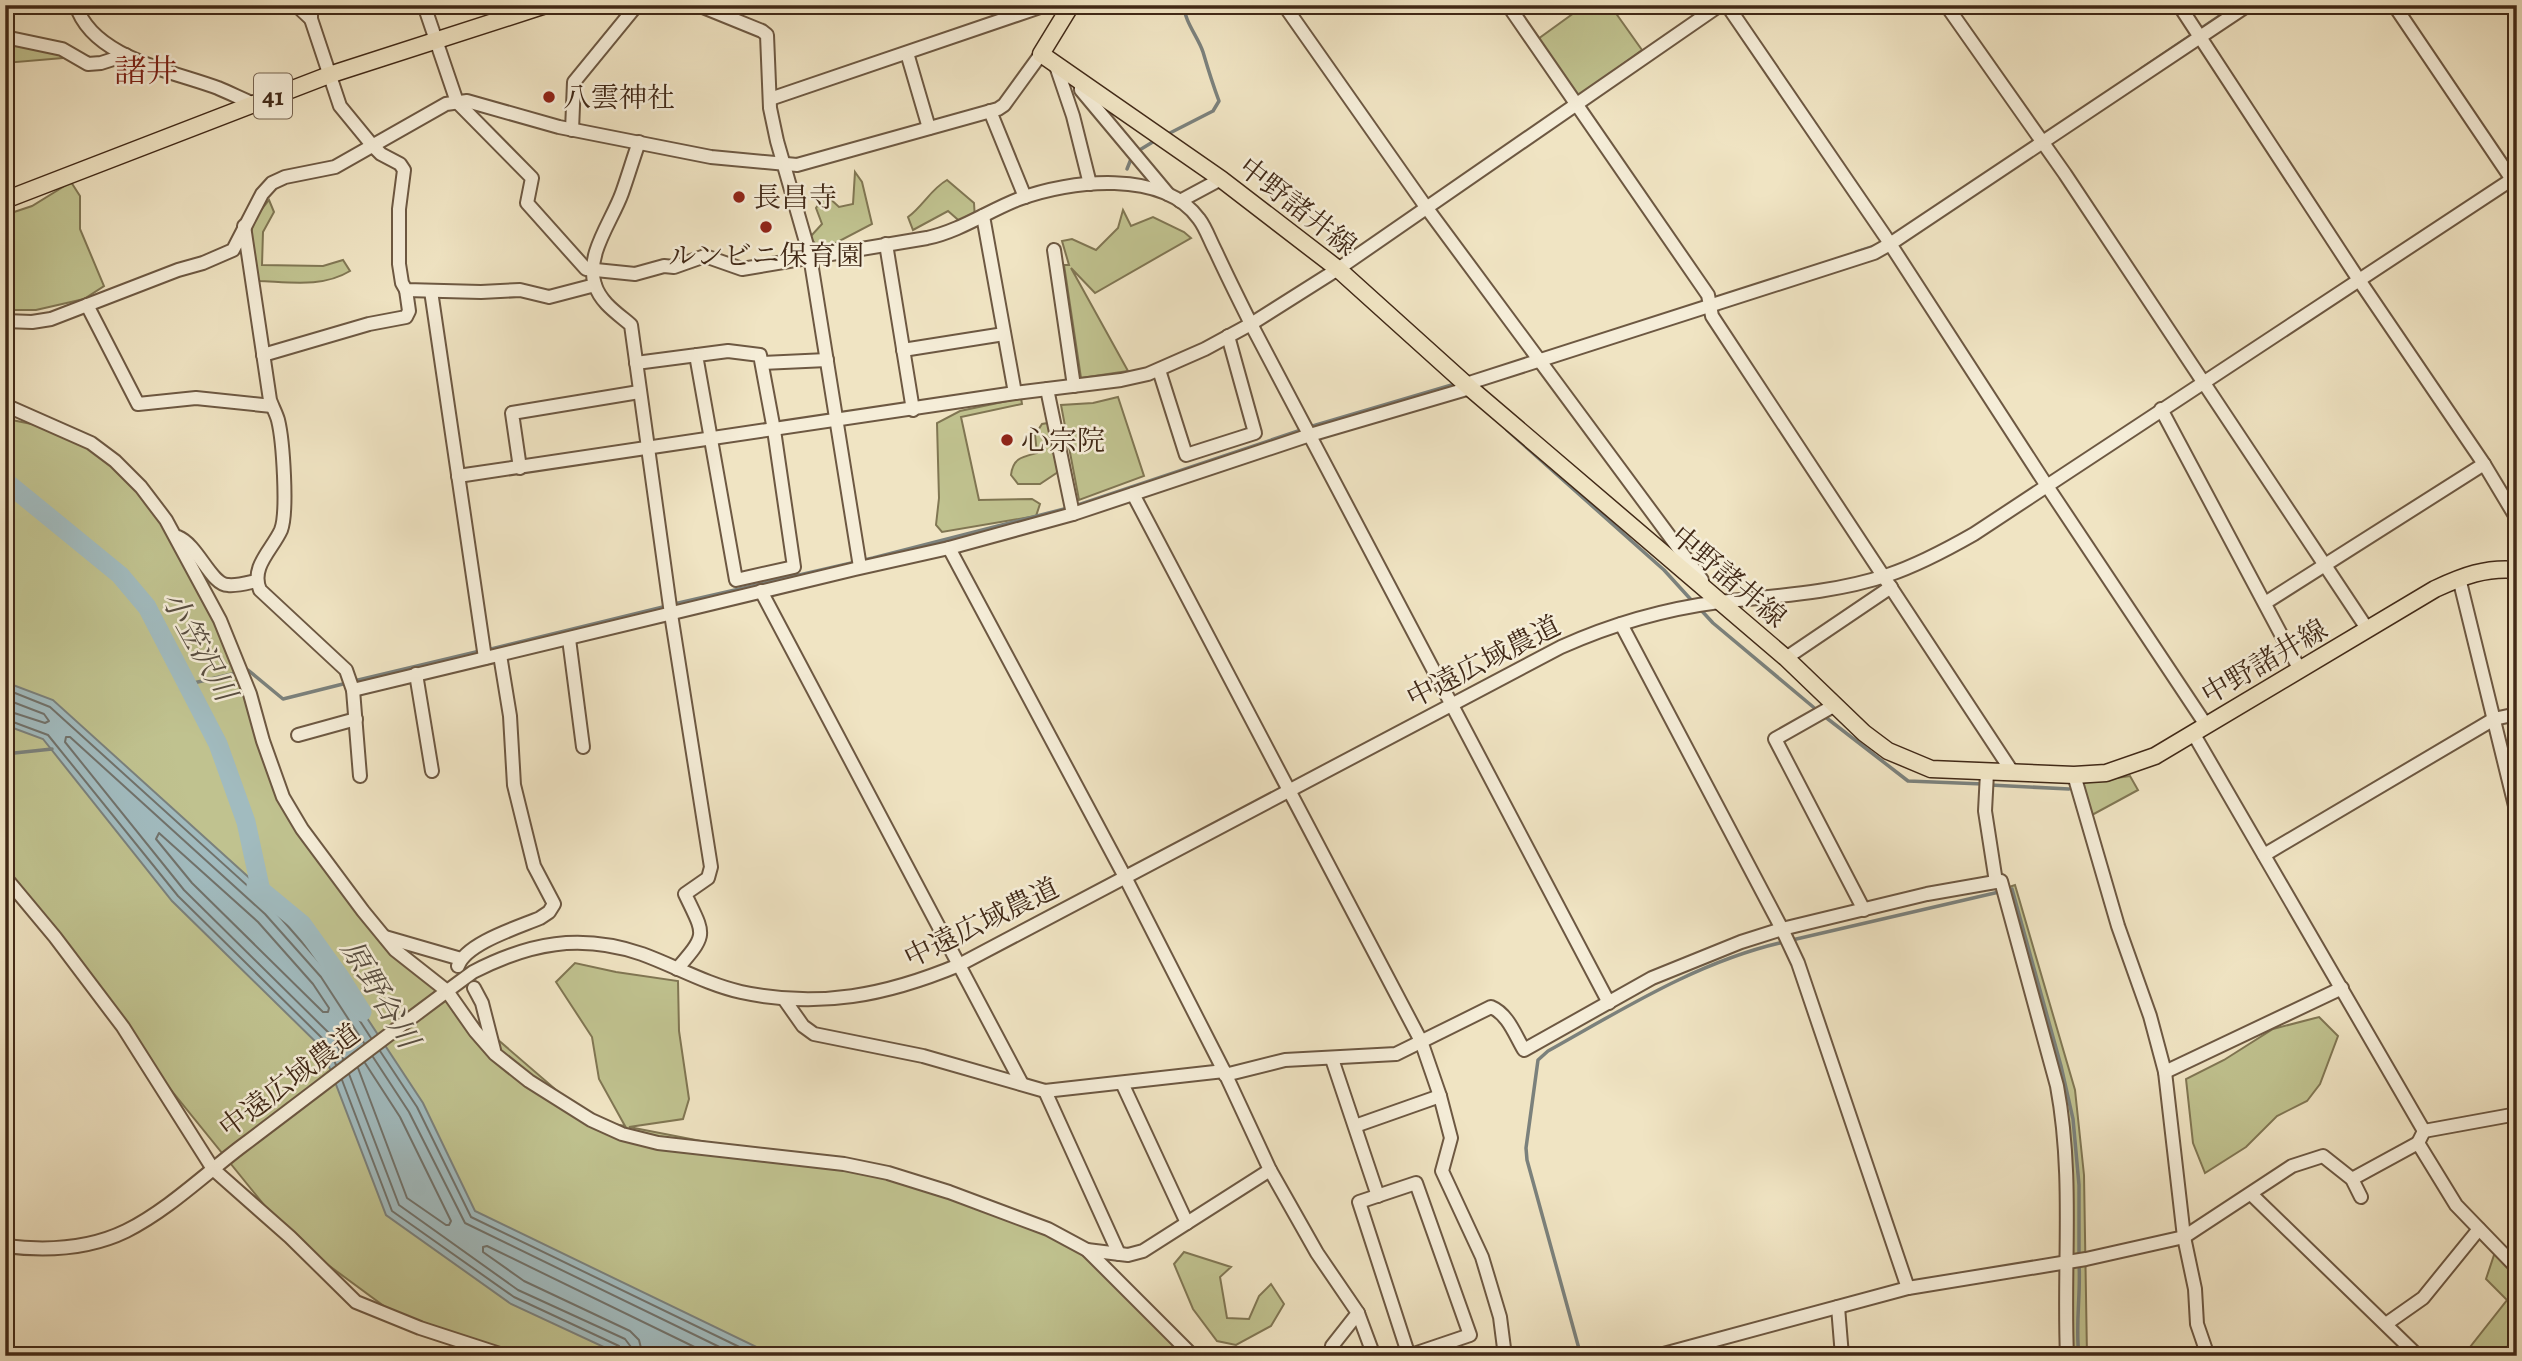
<svg xmlns="http://www.w3.org/2000/svg" width="2522" height="1361" viewBox="0 0 2522 1361" font-family="Alegreya,'Noto Serif JP',serif">
<style>
.green{fill:#c0c28f;stroke:#807653;stroke-width:2}
.water{fill:#a1bbbf;stroke:#7b817c;stroke-width:2}
.lines{fill:none;stroke-linecap:round;stroke-linejoin:round}
.shore{stroke:#71726b;stroke-width:2}
.stream{stroke:#7b817c;stroke-width:3.5}
.river{stroke:#a1bbbf;stroke-width:19}
.minor-casing{stroke:#6d5842;stroke-width:16}
.major-casing{stroke:#412917;stroke-width:19}
.minor{stroke:#f5edd8;stroke-width:12}
.major{stroke:#f0e4c3;stroke-width:16}
.poi-dot{fill:#8f2418;stroke:#f5edd8;stroke-width:2.5}
.labels{text-anchor:middle;stroke-width:5;stroke-linejoin:round;paint-order:stroke}
.shield{fill:#f5edd8;stroke:#776451;stroke-width:2}
.shield-label{font-size:26px;font-weight:bold;fill:#412917}
.poi-label{font-size:28px;fill:#412917;stroke:#f5edd8;text-anchor:start}
.street-label{font-size:28px;fill:#412917;stroke:#f5edd8}
.water-label{font-size:30px;font-style:italic;fill:#594e41;stroke:#f5edd8}
.quarter-label{font-size:32px;fill:#7a1f14;stroke:#f5edd8}
</style>
<rect width="100%" height="100%" fill="#f0e4c3"/>
<filter id="stains"><feTurbulence type="fractalNoise" baseFrequency=".00286" numOctaves="4"/><feColorMatrix values="0 0 0 0 .2 0 0 0 0 .09 0 0 0 0 .02 0 0 0 .5 -.17"/></filter>
<radialGradient id="worn" r=".72"><stop offset=".6" stop-color="#630" stop-opacity="0"/><stop offset="1" stop-color="#630" stop-opacity=".3"/></radialGradient>
<g class="green">
<polygon points="1585,5 1610,5 1642,50 1578,97 1538,39"/>
<polygon points="5,38 75,57 5,63"/>
<polygon points="855,172 862,182 872,224 830,246 817,246 810,237 822,224 816,208 826,195 839,207 853,204"/>
<path d="M947,180l27,23 1,17 -11,5 -16,-14 -35,19 -5,-13c15,-11 23,-28 39,-37z"/>
<polygon points="71,182 80,196 80,229 104,286 84,299 36,310 5,310 5,215 32,206"/>
<path d="M269,200l5,12 -11,20 -1,33 61,1 20,-6 7,11c-28,17 -61,11 -92,10l-7,-48 3,-14z"/>
<polygon points="1123,210 1131,226 1153,217 1184,232 1191,238 1095,293 1071,268 1128,371 1081,378 1064,265 1069,265 1062,241 1072,239 1096,250 1118,228"/>
<polygon points="1118,397 1144,476 1079,500 1061,405 1093,403"/>
<polygon points="1021,398 1022,404 961,417 979,500 1032,499 1040,504 1036,516 942,532 936,525 939,498 937,423 960,411"/>
<polygon points="5,416 12,420 61,430 124,470 175,535 245,679 305,843 381,939 591,1120 625,1126 599,1079 592,1037 556,982 575,963 616,972 678,981 679,1031 689,1099 683,1119 629,1127 799,1160 880,1171 962,1197 1093,1256 1189,1356 508,1356 407,1323 290,1237 5,885"/>
<path d="M1054,422l4,50 -18,12h-22l-7,-9c2,-17 11,-18 26,-22l-2,-18 7,-11z"/>
<polygon points="2130,776 2138,790 2092,815 2082,783"/>
<polygon points="2015,885 2075,1090 2084,1175 2087,1356 2067,1356 2063,1118 2003,889"/>
<polygon points="2319,1017 2338,1036 2320,1084 2307,1101 2277,1116 2246,1147 2205,1173 2193,1143 2186,1079 2224,1060 2273,1029"/>
<polygon points="2496,1249 2517,1257 2517,1332 2501,1356 2463,1356 2507,1300 2486,1279"/>
<polygon points="1184,1252 1231,1267 1220,1277 1227,1318 1249,1319 1259,1296 1271,1284 1284,1304 1271,1326 1236,1345 1217,1341 1193,1309 1174,1264"/>
</g>
<polygon class="water" points="5,682 53,700 277,903 334,968 423,1103 475,1211 775,1356 623,1356 511,1304 386,1215 322,1048 172,901 43,739 5,725"/>
<g class="lines">
<g class="shore">
<polyline points="5,689 50,707 272,908 328,972 371,1038"/>
<polyline points="5,699 44,714 49,721 45,723 5,710"/>
<polyline points="5,719 48,735 178,896 327,1043 336,1065"/>
<polygon points="159,833 258,922 313,984 329,1008 328,1012 323,1012 192,883 156,839"/>
<polyline points="380,1051 417,1107 471,1217 758,1356"/>
<polyline points="373,1057 409,1112 465,1223 738,1356"/>
<polyline points="343,1059 334,1038 184,890 65,742 66,737 70,737 265,914 321,977 364,1043"/>
<polyline points="358,1068 407,1198 446,1225 449,1225 451,1221 400,1117 365,1063"/>
<polyline points="349,1074 399,1205 518,1290 625,1339 631,1347 632,1356"/>
<polyline points="342,1080 392,1211 514,1297 619,1346 624,1356"/>
<polyline points="643,1356 639,1340 630,1331 524,1281 483,1252 483,1247 487,1246 713,1356"/>
</g>
<g class="stream">
<polyline points="2141,69 2230,9"/>
<path d="M1166,135l47,-24 6,-10c-6,-16 -11,-32 -16,-49 -5,-15 -19,-31 -19,-47"/>
<polyline points="1127,169 1133,154 1156,140"/>
<polyline points="1856,252 1875,246"/>
<polyline points="1507,430 1664,570 1694,603"/>
<polyline points="1075,506 1316,425 1455,384 1457,385"/>
<polyline points="674,604 873,558 1068,508"/>
<polyline points="1700,609 1713,623 1818,711"/>
<polyline points="487,650 667,606"/>
<polyline points="244,671 248,670 283,699 347,683"/>
<polyline points="354,681 480,651"/>
<polyline points="189,684 237,673"/>
<polyline points="1824,716 1908,781 1983,784"/>
<polyline points="5,754 52,749"/>
<polyline points="1990,785 2069,789"/>
<polyline points="2007,890 2012,889 2061,1066 2073,1119 2079,1185 2079,1255"/>
<polyline points="1792,940 1999,892"/>
<path d="M2079,1263c2,31 -4,62 0,93"/>
<path d="M1581,1356l-54,-196 -1,-12 12,-88 10,-9c75,-42 151,-90 236,-109"/>
</g>
<g class="river">
<polyline points="5,481 120,575 147,607 218,744 246,822 261,891"/>
<polyline points="256,886 302,924 340,977 362,1012"/>
</g>
<g class="minor-casing">
<g id="minor">
<path d="M76,5c16,53 97,66 142,83 12,5 24,11 36,16"/>
<polyline points="296,5 311,19"/>
<polyline points="311,5 311,19 340,106 372,145 381,154 400,164 404,170 399,209 399,264 402,283 406,290 481,292 520,290 549,297 595,285"/>
<path d="M424,5l33,97 75,76 -5,25 59,66 49,5 29,-8 10,1 31,-11 37,13 185,-31c33,-7 61,-27 92,-39 51,-19 144,-30 180,20 7,9 11,22 17,33 11,24 23,48 35,72l358,679"/>
<polyline points="698,5 762,31 767,35 770,108 777,141 810,256 860,567"/>
<polyline points="1284,5 1426,207 1702,580"/>
<polyline points="1508,5 1708,295 1712,316 2013,773"/>
<polyline points="1727,5 1885,236 2047,486 2206,725"/>
<polyline points="1946,5 2065,174 2368,630"/>
<polyline points="2179,5 2359,280 2484,464 2517,519"/>
<polyline points="2394,5 2517,187"/>
<polyline points="5,37 62,49 88,64 101,63 126,55"/>
<polyline points="907,53 929,128"/>
<polyline points="1055,63 1073,116 1090,184"/>
<polyline points="1081,81 1081,90 1168,194"/>
<polyline points="770,99 1046,5"/>
<polyline points="990,111 1025,197"/>
<polyline points="572,130 574,82 637,5"/>
<path d="M639,142c-6,17 -11,34 -17,51 -10,28 -37,62 -27,92 6,18 22,28 36,40l40,289 40,253 -3,11 -23,16c20,42 23,39 -8,75"/>
<polyline points="1180,201 1221,179"/>
<polyline points="983,216 1015,393"/>
<path d="M244,226l26,174c2,6 6,13 8,20 5,20 10,92 3,110 -9,20 -31,37 -21,60l86,80 7,20 7,86"/>
<polyline points="886,244 913,410"/>
<polyline points="1054,250 1074,386"/>
<polyline points="431,291 485,658"/>
<polyline points="87,305 138,404 196,398 272,406"/>
<polyline points="5,321 32,322 51,319 178,270 203,263 233,250 262,194 272,183 285,177 335,167 446,104 467,101 559,127 711,157 797,165 998,109 1004,105 1041,54"/>
<polyline points="903,350 1004,334"/>
<polyline points="263,355 369,324 406,317 409,311 406,290"/>
<polyline points="636,363 728,351 760,355 774,430 794,567 736,580 696,355"/>
<polyline points="762,363 827,360"/>
<polyline points="1159,370 1186,455 1255,433 1228,336"/>
<polyline points="1466,384 1874,253 1890,244 2248,5"/>
<polyline points="1047,389 1073,514"/>
<polyline points="5,405 91,443 115,461 141,487 166,520 220,620 250,694 263,741 283,797 302,829 363,911 395,950 447,991 475,1031 495,1054 529,1081 591,1120 622,1134 658,1143 844,1164 888,1173 949,1192 1048,1229 1087,1250 1193,1356"/>
<polyline points="2161,409 2300,670"/>
<polyline points="520,468 512,413 639,392"/>
<polyline points="458,476 1015,393 1121,380 1148,374 1205,349 1251,324 1338,269 1720,5"/>
<polyline points="1133,494 1421,1041 1440,1096 1451,1138 1442,1171 1482,1257 1500,1317 1505,1356"/>
<path d="M178,537c20,8 33,48 50,48 9,1 19,-2 28,-4"/>
<polyline points="949,548 1125,877 1224,1071 1270,1170 1317,1253 1358,1313 1332,1346 1330,1356"/>
<polyline points="2514,570 2517,547"/>
<polyline points="2459,578 2517,814"/>
<polyline points="761,591 1022,1084"/>
<polyline points="2265,603 2484,464"/>
<polyline points="1621,624 1782,929 1798,963 1908,1288"/>
<polyline points="569,639 583,747"/>
<polyline points="1786,658 1891,587"/>
<polyline points="416,674 432,771"/>
<polyline points="353,690 855,569 949,548 1073,514 1310,435 1470,388"/>
<polyline points="1835,705 1775,739 1864,910"/>
<polyline points="2193,733 2424,1131"/>
<polyline points="298,735 356,719"/>
<polyline points="1987,773 1985,811 1996,882"/>
<polyline points="2074,775 2118,926 2150,1016 2165,1072 2184,1237 2195,1289 2197,1324 2208,1356"/>
<polyline points="2264,855 2494,719 2517,714"/>
<polyline points="5,877 55,937 123,1027 213,1169 290,1237 356,1302 420,1328 506,1356"/>
<polyline points="385,937 461,959"/>
<path d="M458,966c8,-23 61,-39 82,-48l9,-6 5,-8 -20,-38 -20,-81 -4,-69 -10,-61"/>
<polyline points="474,988 482,1003 494,1050"/>
<polyline points="784,999 803,1026 814,1034 923,1056 1045,1091 1224,1071"/>
<polyline points="1332,1059 1378,1196"/>
<polyline points="2165,1072 2342,988"/>
<path d="M1225,1075l60,-15 111,-6 95,-47c17,7 24,28 33,43l128,-72 89,-36 41,-13 145,-35 74,-13 56,205c17,91 6,179 10,270"/>
<polyline points="1122,1083 1187,1223"/>
<polyline points="1045,1091 1119,1254"/>
<polyline points="1355,1126 1440,1096"/>
<polyline points="2424,1131 2418,1143 2456,1205 2517,1268"/>
<polyline points="2424,1131 2517,1114"/>
<polyline points="2352,1179 2418,1143"/>
<polyline points="2251,1194 2418,1356"/>
<path d="M5,1246c40,5 84,3 121,-15 42,-21 79,-57 116,-85 77,-58 153,-117 231,-174 56,-29 107,-39 169,-18 33,12 64,30 99,38 78,17 146,3 218,-27l602,-318c49,-22 104,-38 158,-45 55,-6 116,-9 169,-27 30,-10 58,-25 86,-41l543,-358"/>
<polyline points="1087,1250 1128,1255 1143,1251 1270,1170"/>
<polyline points="1838,1307 1842,1356"/>
<polyline points="1358,1313 1374,1356"/>
<polyline points="2386,1324 2423,1298 2479,1229"/>
<polyline points="1408,1356 1470,1335 1416,1183 1359,1202 1409,1356"/>
<polyline points="1656,1356 1908,1288 2086,1259 2184,1237 2292,1166 2323,1156 2352,1179 2361,1197"/>
</g>
</g>
<g class="major-casing">
<g id="major">
<path d="M1071,5l-30,49 180,125 117,90 132,119 316,270 78,75 24,18 43,18 143,6 32,-2 49,-17 280,-167c28,-13 51,-22 82,-19"/>
<polyline points="5,200 329,75 546,5"/>
</g>
</g>
<use href="#minor" class="minor"/>
<use href="#major" class="major"/>
</g>
<g class="poi-dot">
<circle cx="549" cy="97" r="7"/>
<circle cx="739" cy="197" r="7"/>
<circle cx="766" cy="227" r="7"/>
<circle cx="1007" cy="440" r="7"/>
</g>
<g class="labels">
<rect class="shield" x="254" y="73.5" width="38" height="45" rx="5"/>
<g class="shield-label">
<text x="273" y="105">41</text>
</g>
<g class="poi-label">
<text x="563" y="107">八雲神社</text>
<text x="753" y="207">長昌寺</text>
<text x="766" y="265" text-anchor="middle">ルンビニ保育園</text>
<text x="1021" y="450">心宗院</text>
</g>
<g class="street-label">
<text transform="translate(1298 206) rotate(38)" y="10">中野諸井線</text>
<text transform="translate(1729 576) rotate(40)" y="10">中野諸井線</text>
<text transform="translate(1483 661) rotate(-27)" y="10">中遠広域農道</text>
<text transform="translate(2264 661) rotate(-30)" y="10">中野諸井線</text>
<text transform="translate(981 922) rotate(-26)" y="10">中遠広域農道</text>
<text transform="translate(289 1080) rotate(-37)" y="10">中遠広域農道</text>
</g>
<g class="water-label">
<text transform="translate(199 646) rotate(61)" y="10">小笠沢川</text>
<text transform="translate(380 994) rotate(59)" y="10">原野谷川</text>
</g>
<g class="quarter-label">
<text x="146" y="82">諸井</text>
</g>
</g>
<rect width="2522" height="1361" fill="none" stroke="#f0e4c3" stroke-width="28"/>
<rect x="7" y="7" width="2508" height="1347" fill="none" stroke="#412917" stroke-width="3.5"/>
<rect x="14" y="14" width="2494" height="1333" fill="none" stroke="#412917" stroke-width="2"/>
<rect width="100%" height="100%" filter="url(#stains)"/>
<rect width="100%" height="100%" fill="url(#worn)"/>
</svg>
